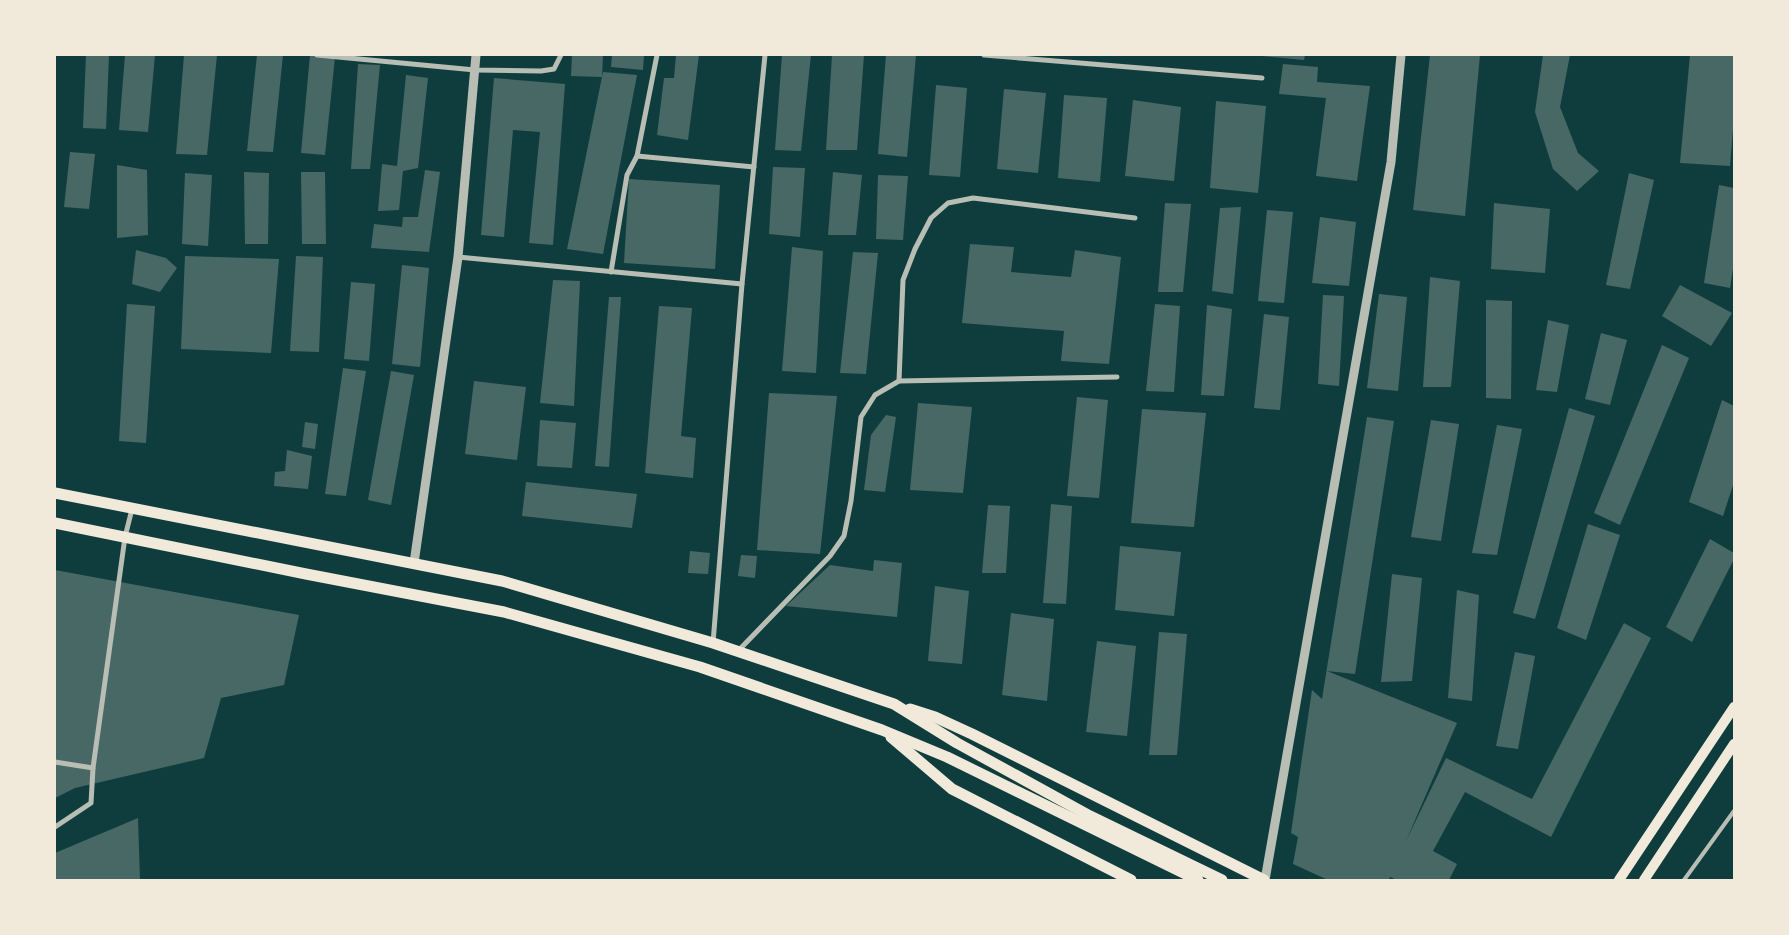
<svg xmlns="http://www.w3.org/2000/svg" width="1789" height="935" viewBox="0 0 1789 935" font-family="Commissioner,sans-serif">
<style>
.building{fill:#486865}
.lines{fill:none;stroke-linecap:round;stroke-linejoin:round}
.service{stroke:#b8beb3;stroke-width:4}
.minor{stroke:#b8beb3;stroke-width:5}
.tertiary{stroke:#b8beb3;stroke-width:9}
.secondary{stroke:#f1e9da;stroke-width:10}
.primary{stroke:#f1e9da;stroke-width:11}
</style>
<rect width="100%" height="100%" fill="#0f3d3e"/>
<g class="building">
<polygon points="86,55 109,55 106,129 83,128"/>
<polygon points="125,55 155,55 148,132 119,130"/>
<polygon points="184,55 217,55 207,155 176,154"/>
<polygon points="257,55 283,55 273,152 247,151"/>
<polygon points="310,55 335,57 325,155 301,153"/>
<polygon points="572,55 603,55 602,77 571,76"/>
<polygon points="612,55 644,55 643,70 611,67"/>
<polygon points="676,55 699,55 688,140 657,135 664,78 674,78"/>
<polygon points="782,55 811,55 801,151 775,150"/>
<polygon points="832,55 864,55 857,150 826,150"/>
<polygon points="886,55 916,55 907,157 878,154"/>
<polygon points="1262,55 1305,55 1304,60 1262,56"/>
<polygon points="1430,55 1480,55 1465,216 1413,210"/>
<polygon points="1543,55 1570,55 1560,107 1578,153 1599,171 1577,191 1553,169 1535,112"/>
<polygon points="1690,55 1734,55 1734,116 1730,166 1680,163"/>
<polygon points="358,64 380,65 370,169 351,169"/>
<polygon points="1283,64 1318,67 1317,82 1370,86 1357,181 1316,176 1326,98 1279,94"/>
<polygon points="603,72 637,75 603,254 567,249"/>
<polygon points="406,75 428,78 418,168 403,171 399,210 378,211 382,164 397,166"/>
<polygon points="494,78 565,84 553,245 529,243 540,132 513,130 504,237 481,235"/>
<polygon points="936,85 967,88 960,177 929,175"/>
<polygon points="1004,89 1046,93 1038,173 997,169"/>
<polygon points="1064,95 1107,98 1100,182 1058,178"/>
<polygon points="1133,100 1181,107 1174,181 1125,176"/>
<polygon points="1216,101 1266,106 1258,193 1210,188"/>
<polygon points="70,152 95,154 89,209 64,207"/>
<polygon points="117,165 147,170 148,235 117,238"/>
<polygon points="773,167 805,168 800,237 769,234"/>
<polygon points="425,170 440,172 429,252 371,248 374,224 402,227 403,217 418,217"/>
<polygon points="244,172 269,173 268,244 245,244"/>
<polygon points="301,172 325,172 326,244 302,244"/>
<polygon points="833,172 862,175 856,235 828,235"/>
<polygon points="185,173 212,175 208,246 182,244"/>
<polygon points="1629,173 1654,180 1630,289 1606,285"/>
<polygon points="878,175 908,176 903,240 876,239"/>
<polygon points="629,179 720,185 715,269 624,263"/>
<polygon points="1719,185 1734,188 1734,262 1730,288 1704,283"/>
<polygon points="1165,203 1191,204 1183,292 1158,292"/>
<polygon points="1494,203 1550,209 1545,273 1491,269"/>
<polygon points="1241,207 1233,294 1212,291 1220,208"/>
<polygon points="1267,210 1293,212 1284,303 1258,301"/>
<polygon points="1320,217 1356,222 1349,286 1312,283"/>
<polygon points="970,244 1014,247 1011,272 1071,277 1075,250 1121,257 1109,364 1061,361 1064,331 962,323"/>
<polygon points="792,247 823,251 816,373 782,371"/>
<polygon points="136,250 166,258 177,268 160,292 132,284"/>
<polygon points="853,252 878,253 866,374 840,373"/>
<polygon points="185,256 279,259 271,353 181,349"/>
<polygon points="296,256 323,257 319,352 290,351"/>
<polygon points="402,265 429,268 420,367 392,364"/>
<polygon points="1430,277 1460,281 1451,387 1423,387"/>
<polygon points="553,280 580,281 574,406 540,403"/>
<polygon points="351,282 375,284 369,361 344,359"/>
<polygon points="1680,285 1732,313 1711,346 1662,316"/>
<polygon points="1379,294 1407,297 1398,391 1367,388"/>
<polygon points="1323,295 1344,296 1339,386 1318,384"/>
<polygon points="609,297 621,297 609,467 595,466"/>
<polygon points="1486,300 1512,301 1511,399 1486,398"/>
<polygon points="127,304 155,306 146,443 119,441"/>
<polygon points="1155,304 1180,306 1174,392 1146,391"/>
<polygon points="1207,305 1232,309 1224,396 1201,395"/>
<polygon points="659,306 692,308 681,436 696,438 693,478 645,473"/>
<polygon points="1264,314 1289,317 1280,410 1254,408"/>
<polygon points="1548,320 1569,325 1557,392 1536,390"/>
<polygon points="1601,333 1627,340 1610,405 1585,399"/>
<polygon points="1662,345 1689,358 1620,525 1594,513"/>
<polygon points="343,368 366,371 346,496 325,494"/>
<polygon points="391,371 414,375 391,505 368,500"/>
<polygon points="474,381 526,387 517,460 465,454"/>
<polygon points="769,393 837,396 820,554 757,550"/>
<polygon points="1077,397 1108,400 1099,498 1067,496"/>
<polygon points="1722,400 1734,406 1734,482 1723,516 1689,502"/>
<polygon points="918,403 972,407 963,493 910,490"/>
<polygon points="1569,408 1595,416 1535,619 1513,613"/>
<polygon points="1142,409 1206,413 1194,527 1131,523"/>
<polygon points="886,415 896,417 885,492 864,490 871,435"/>
<polygon points="1367,417 1394,421 1355,674 1327,671 1457,723 1406,841 1446,758 1532,799 1624,623 1651,638 1551,837 1465,792 1433,851 1457,864 1449,880 1397,880 1390,877 1389,880 1328,880 1293,864 1298,837 1291,833 1312,690 1322,699"/>
<polygon points="540,420 576,423 572,468 537,466"/>
<polygon points="1431,420 1459,424 1441,541 1411,537"/>
<polygon points="305,422 318,424 315,449 302,447"/>
<polygon points="1497,425 1522,429 1497,555 1472,553"/>
<polygon points="287,450 312,456 308,489 274,486 275,472 285,471"/>
<polygon points="526,482 637,494 632,528 522,516"/>
<polygon points="1051,504 1072,506 1066,604 1043,603"/>
<polygon points="988,505 1010,506 1006,573 982,573"/>
<polygon points="1588,524 1620,535 1586,640 1557,628"/>
<polygon points="1710,539 1734,553 1734,559 1692,642 1666,627"/>
<polygon points="1120,546 1181,552 1174,616 1115,610"/>
<polygon points="690,551 710,553 708,574 688,573"/>
<polygon points="741,555 757,556 755,578 738,576"/>
<polygon points="874,560 902,563 897,617 786,606 830,565 873,571"/>
<polygon points="55,570 299,615 284,685 221,698 204,758 75,788 55,798"/>
<polygon points="1392,574 1422,578 1412,681 1381,682"/>
<polygon points="935,586 969,591 962,664 928,661"/>
<polygon points="1457,590 1479,595 1472,701 1448,698"/>
<polygon points="1011,613 1054,619 1047,701 1002,695"/>
<polygon points="1159,632 1187,634 1177,755 1149,755"/>
<polygon points="1097,641 1136,646 1127,736 1086,732"/>
<polygon points="1515,652 1535,656 1518,749 1496,746"/>
<polygon points="138,818 140,880 55,880 55,853"/>
</g>
<g class="lines">
<polyline class="service" points="1684,880 1734,811"/>
<g class="minor">
<polyline points="317,55 475,70 541,71 554,69 561,55"/>
<polyline points="984,55 1262,78"/>
<polyline points="637,156 754,167"/>
<polyline points="458,257 742,284"/>
<polyline points="611,272 627,175 637,156 657,55"/>
<polyline points="899,381 903,280 915,249 931,218 948,203 973,198 1135,218"/>
<polyline points="713,643 742,284 765,55"/>
<polyline points="738,651 830,556 844,536 851,501 861,417 875,395 899,381 1117,377"/>
<polyline points="55,762 93,768"/>
<polyline points="55,827 91,803 93,768 125,537 132,509"/>
</g>
<g class="tertiary">
<polyline points="414,563 458,257 476,55"/>
<polyline points="1265,880 1391,162 1401,55"/>
</g>
<g class="secondary">
<polyline points="1619,880 1734,707"/>
<polyline points="1644,880 1734,744"/>
</g>
<g class="primary">
<polyline points="55,493 502,581 713,643 894,704 957,743 1090,816 1222,880"/>
<polyline points="55,523 306,574 504,612 700,667 882,730 947,757 1198,880"/>
<polyline points="910,709 935,717 972,734 1264,880"/>
<polyline points="891,737 952,789 1131,880"/>
</g>
</g>
<rect width="1789" height="935" fill="none" stroke="#f1e9da" stroke-width="112"/>
</svg>
